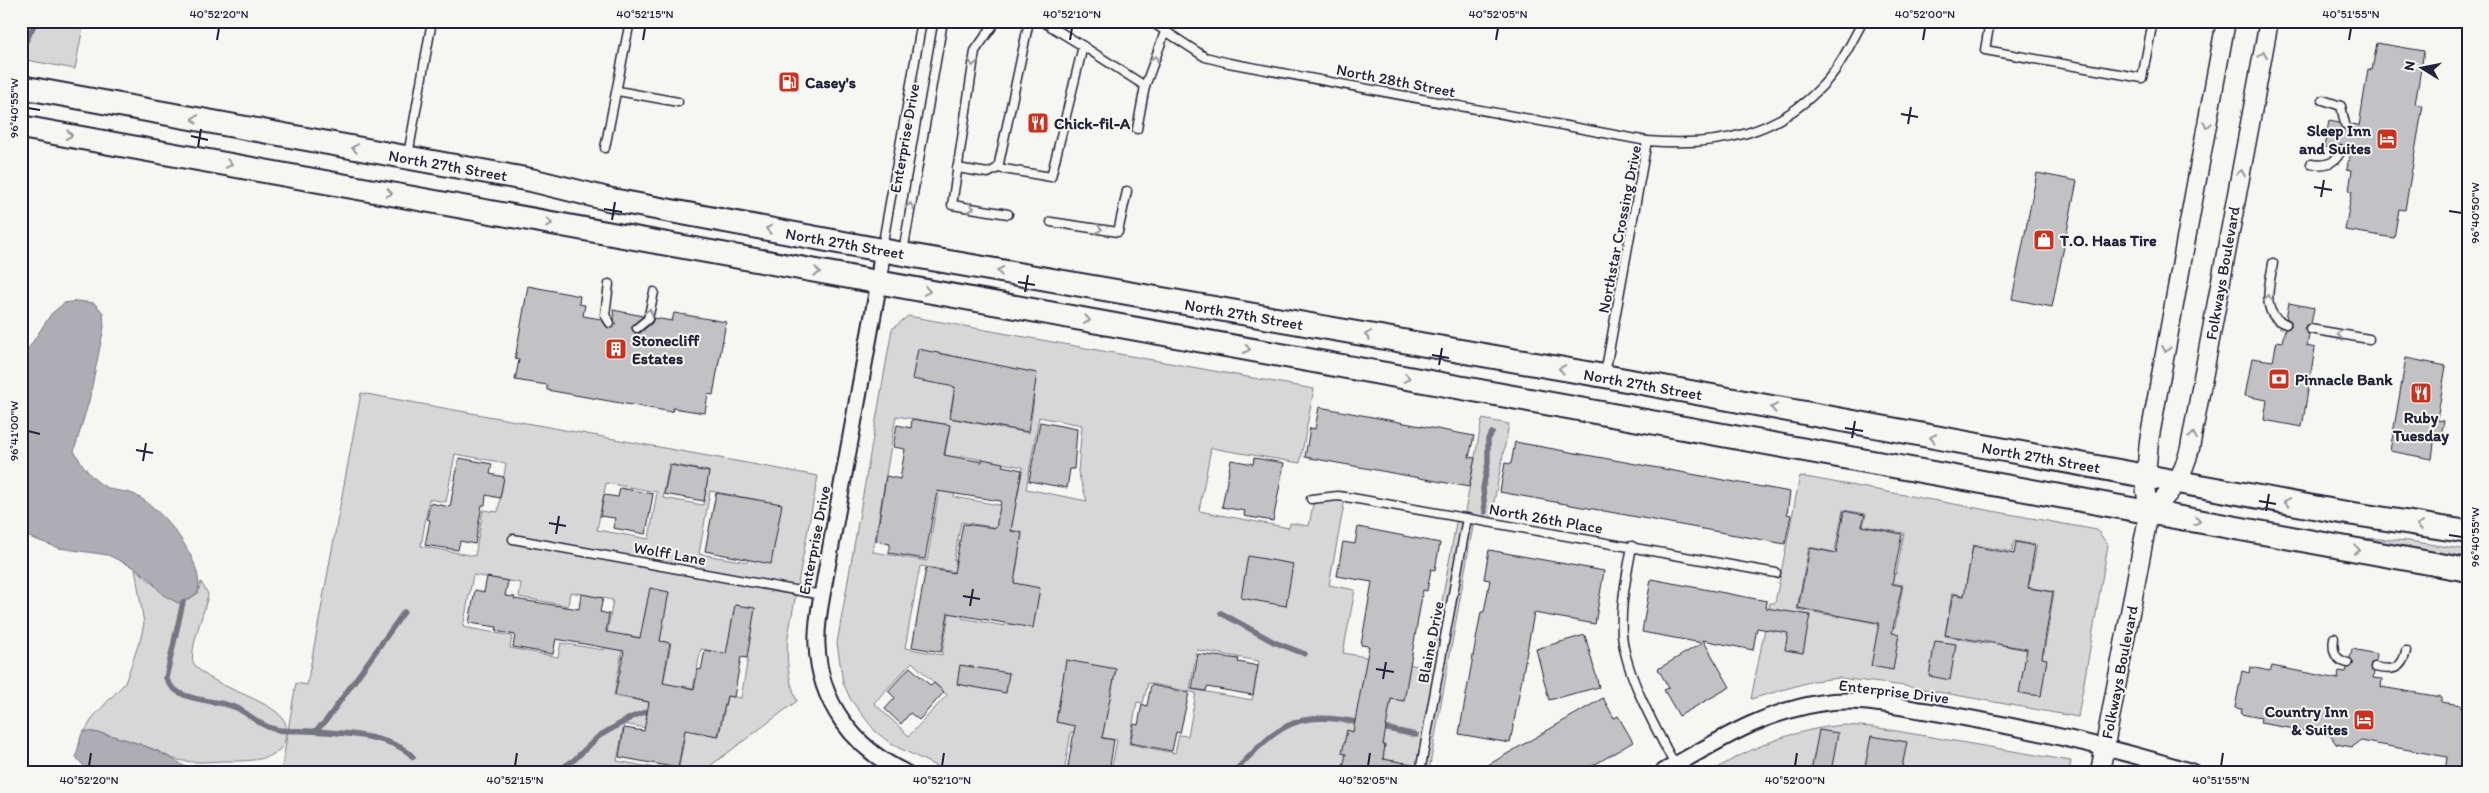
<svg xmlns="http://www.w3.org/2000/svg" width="2489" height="793" viewBox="0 0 2489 793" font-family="Itim,sans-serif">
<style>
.green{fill:#d7d7d7;stroke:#7c7c89;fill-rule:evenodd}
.water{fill:#adadb3;stroke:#757583}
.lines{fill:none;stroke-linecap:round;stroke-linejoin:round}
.stream{stroke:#757583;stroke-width:5.5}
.building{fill:#c2c2c4;stroke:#22223b}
.service-casing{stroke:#22223b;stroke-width:11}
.minor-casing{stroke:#22223b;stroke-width:19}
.tertiary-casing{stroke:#22223b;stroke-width:21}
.primary-casing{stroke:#22223b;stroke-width:26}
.service{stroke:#f6f6f2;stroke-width:8}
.minor{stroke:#f6f6f2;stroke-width:15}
.tertiary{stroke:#f6f6f2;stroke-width:18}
.primary{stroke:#f6f6f2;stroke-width:22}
.oneway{stroke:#9797a0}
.ticks{fill:none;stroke:#22223b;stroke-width:2}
.labels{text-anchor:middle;stroke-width:4;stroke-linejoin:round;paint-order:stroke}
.street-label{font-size:16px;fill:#22223b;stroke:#f6f6f2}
.poi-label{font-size:16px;font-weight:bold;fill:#22223b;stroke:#f6f6f2;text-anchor:start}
.neatline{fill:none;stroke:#22223b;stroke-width:2}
.ticks-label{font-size:12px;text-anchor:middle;fill:#22223b}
</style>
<rect width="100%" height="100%" fill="#f6f6f2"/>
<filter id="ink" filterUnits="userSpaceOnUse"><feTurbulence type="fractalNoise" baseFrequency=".02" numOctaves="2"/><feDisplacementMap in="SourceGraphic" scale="10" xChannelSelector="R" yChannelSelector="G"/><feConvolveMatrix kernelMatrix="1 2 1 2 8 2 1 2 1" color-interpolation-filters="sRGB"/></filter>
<g filter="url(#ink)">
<g class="green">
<polygon points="21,21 84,21 75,69 21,59"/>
<path d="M908,316l406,73 -14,74 -89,-15 -12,63 90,17 1,-5 19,3 6,-32 30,5 -16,86 26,5 -12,63 87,15 27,-151h7l18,-98 27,5 -19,99 -16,-2 -45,249 11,2h-329l6,-32 -46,-8 -7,40h-116l-57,-28 -16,-13 -24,-31 -8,-17 -6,-40 55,-314zM955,387l79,13 -5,33 -80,-15zM896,416l54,9 -23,136 -54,-9zM1039,417l43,8 -4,47 9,29 -61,-12zM961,456l62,11 -8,41 -61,-11zM961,522l61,10 -6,39 -62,-11zM920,566l36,6 -14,83 -37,-7zM970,573l43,8 -8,45 -43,-8zM1197,650l62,11 -7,39 -62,-11zM912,662l35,33 -38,41 -35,-33zM1148,683l48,10 -8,43 -9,-1 -4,18 -46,-9 8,-42 6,1z"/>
<path d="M361,393l457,83 -30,160c-2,24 0,43 9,65l-95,71h-421l15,-89 11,2zM455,454l51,9 -8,49 -15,-2 -8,46 -54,-10 8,-47 17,3zM669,464l40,7 -6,34 -40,-7zM606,483l51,9 -8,47 -52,-9zM710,491l49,9 -12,62 -48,-8zM473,575l48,8 -2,14 49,9 2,-14 43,8 -9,50 -43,-7 -3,14 -48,-9 2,-12 -49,-9zM625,635l46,8 -12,61 -45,-8zM701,649l47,9 -7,40 -14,-2 -8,40 -45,-8 8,-42 11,2zM624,724l61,11 -7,37 -61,-11z"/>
<path d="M1800,476l297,54 11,15 -30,172 -173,-31 -66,-8 -26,3 -62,18 19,-96h5zM1843,510l23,4 -3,12 41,7 -8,41 -43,-8 2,-12 -20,-4zM2014,541l23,4 -8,40 -20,-3 -2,12 -41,-8 7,-41 39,7zM1809,547l43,9 -12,61 -43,-8zM1860,576l43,9 -8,42 -44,-9zM2011,584l43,8 -10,61 -44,-8zM1952,593l44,8 -8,43 -43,-8z"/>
<polygon points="2364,538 2409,541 2468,550 2468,560 2362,540"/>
<path d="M135,568c15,12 26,26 43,35l10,-3 10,-7 3,-11 7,12c-2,15 -21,59 -14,70 17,25 89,37 92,62 4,36 -35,35 -58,35 -17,0 -33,3 -50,-1 -7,-1 -14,-6 -20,-9 -22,-9 -50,-18 -73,-20l9,-15 31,-33 16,-46 3,-13z"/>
<path d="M1843,725l30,2 198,34 -2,11h-359c45,-26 81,-42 133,-47z"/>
</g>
<g class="water">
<path d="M77,301l17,2 5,5 4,5 1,14 -15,74 -15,50c9,15 20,33 37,38 9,3 19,2 26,7 27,14 68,66 61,96l-10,8 -10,3 -15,-8 -13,-16 -15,-11 -27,-13 -49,-7 -38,-14v-174l30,-46 13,-11z"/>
<path d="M84,731c33,3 83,20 108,41h-103l-13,-15 5,-21z"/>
<polygon points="455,765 463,767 469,772 425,772"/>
</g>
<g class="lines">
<g class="stream">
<polyline points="21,51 36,21"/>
<polyline points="1485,512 1483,488 1488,463 1488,439 1492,433"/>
<path d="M183,602l-17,76c11,26 49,20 71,30 12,6 23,18 37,21 10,3 23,1 34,2 29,1 86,4 105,26"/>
<polyline points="1221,613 1274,642 1305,654"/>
<polyline points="1379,727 1416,735"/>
<polyline points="315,731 325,722 404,612"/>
<polyline points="556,772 574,760 599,736 632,717 653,709"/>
<path d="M1234,772c44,-46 61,-63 127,-49"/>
</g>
</g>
<g class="building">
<polygon points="2377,43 2424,51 2415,104 2423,105 2405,210 2399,209 2394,238 2345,230 2352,191 2349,191 2352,170 2347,169 2350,151 2341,144 2335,149 2324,147 2329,121 2339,123 2344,129 2348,128 2350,125 2359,126 2368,69 2372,70"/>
<polygon points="2037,173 2077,181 2052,307 2012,299"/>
<polygon points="528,286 580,296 579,304 585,305 583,316 601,319 608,328 615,325 613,310 643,316 632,326 632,329 635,333 640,333 652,323 654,318 672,321 674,313 726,322 713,395 708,394 705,413 673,408 672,412 643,407 547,390 547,385 515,380 519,360 515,359"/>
<polygon points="2289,303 2314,308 2311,324 2306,325 2304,329 2309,335 2307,346 2315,348 2302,427 2264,420 2267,400 2245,396 2252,358 2273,361 2277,341 2282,342 2285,329 2291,326 2291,321 2286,318"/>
<polygon points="918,349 1037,373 1028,432 950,418 955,387 912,379"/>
<polygon points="2406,358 2446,366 2437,420 2444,421 2441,436 2435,435 2432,459 2390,451"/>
<polygon points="1319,407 1474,436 1469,457 1475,458 1469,487 1305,457 1310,428 1315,429"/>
<polygon points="912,419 950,425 944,455 982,462 982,459 1003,463 1002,466 1022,470 1011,531 1022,533 1014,583 1040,588 1033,628 948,613 941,652 912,647 926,568 954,573 963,524 996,528 1001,501 937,491 925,559 889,553 890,544 876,541 885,483 886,476 900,479 905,449 893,447 897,425 911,428"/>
<polygon points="1040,422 1077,429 1074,469 1070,469 1067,488 1029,481"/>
<polygon points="1515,442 1790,492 1787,514 1791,515 1785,544 1500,492 1505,463 1511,464"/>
<polygon points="459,458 492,464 490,474 504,477 500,498 486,495 485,505 482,505 475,544 460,541 458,550 425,545 430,520 427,519 430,503 450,507"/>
<polygon points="1254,458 1284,463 1273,521 1244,516 1245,511 1222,507 1231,460 1253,464"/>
<polygon points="670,465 709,472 704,501 664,494"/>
<polygon points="620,488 653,494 646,534 613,528 615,518 600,516 604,495 618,497"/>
<polygon points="716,493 782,504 771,564 705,551"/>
<polygon points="1844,511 1865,515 1862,526 1902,534 1892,584 1902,586 1892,633 1899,634 1893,670 1871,666 1879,623 1798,608 1810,548 1836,553"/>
<polygon points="1358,527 1440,543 1435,570 1431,569 1427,591 1423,590 1404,701 1391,699 1383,745 1385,745 1383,759 1412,764 1412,772 1342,772 1346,754 1342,753 1347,730 1353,732 1369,646 1361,645 1372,582 1337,576 1343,542 1355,544"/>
<polygon points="2016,542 2035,546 2028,588 2053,592 2042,658 2047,659 2041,696 2019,693 2027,649 1945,635 1953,594 1964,596 1973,546 2014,554"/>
<polygon points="1489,550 1604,571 1595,624 1534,613 1510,743 1459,734 1481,612 1484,612 1490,580 1484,579"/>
<polygon points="1248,556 1293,564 1286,606 1241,598"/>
<polygon points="487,577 508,581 505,596 515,597 514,599 579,609 581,594 603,598 600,612 609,614 606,632 640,638 650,588 669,592 660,641 670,643 663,683 694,689 698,669 701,670 705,650 726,654 735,605 755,608 747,658 741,657 734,697 727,696 718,736 685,730 678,768 619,757 624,728 644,731 649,702 615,695 624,651 556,639 553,654 513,647 515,635 496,631 497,627 469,623 475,590 484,592"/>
<polygon points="1651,579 1767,601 1766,608 1810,615 1803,653 1785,650 1788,633 1757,628 1753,650 1703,640 1730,687 1679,716 1664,690 1669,688 1658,669 1702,643 1642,632"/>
<polygon points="1585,635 1599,687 1549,700 1536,649"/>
<polygon points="1935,641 1956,644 1950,680 1929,676"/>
<polygon points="2352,649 2377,654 2376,661 2371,663 2370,668 2374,672 2373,678 2382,679 2381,687 2441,697 2441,702 2461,705 2461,708 2468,709 2468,769 2460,768 2459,772 2445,772 2447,757 2361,741 2352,747 2336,744 2330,735 2260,723 2261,718 2241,714 2242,709 2235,708 2242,671 2249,673 2250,667 2270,671 2272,666 2338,679 2339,671 2346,672 2347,668 2353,665 2353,661 2350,658"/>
<polygon points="1198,654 1239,659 1238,662 1258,666 1253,695 1207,687 1206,691 1192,689"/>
<polygon points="1066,660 1116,669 1102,738 1114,740 1109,772 1067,772 1075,726 1056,722"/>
<polygon points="960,665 1009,673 1006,693 957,684"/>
<polygon points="910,667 931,686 934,683 944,692 919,720 910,713 901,724 885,709 895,698 888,691"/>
<polygon points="1151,685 1189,693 1180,733 1176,732 1172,751 1130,743 1134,724 1138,725 1142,704 1147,706"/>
<polygon points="1603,698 1614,718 1618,716 1633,742 1582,772 1476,772"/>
<polygon points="1819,730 1838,733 1831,772 1811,772"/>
<polygon points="1871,736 1907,742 1901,772 1864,772"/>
</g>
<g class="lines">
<g class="service-casing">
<g id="service">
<polyline points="996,21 975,51 952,205 1008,214"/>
<polyline points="1029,21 998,168 1051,177 1083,46 1145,86"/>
<polyline points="1042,21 1083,46"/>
<polyline points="1150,21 1205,57 1229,63 1647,141"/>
<polyline points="1990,21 1985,50 2142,78 2153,21"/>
<polyline points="618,91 678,102"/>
<polyline points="2323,100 2341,106 2345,124"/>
<polyline points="1137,129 1145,86 1165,32"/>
<polyline points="605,148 630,21"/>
<polyline points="408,155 432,21"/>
<path d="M2311,164c14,2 25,0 30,-14"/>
<polyline points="957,168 988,173 998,168"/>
<polyline points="1051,222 1118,232 1127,191"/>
<polyline points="882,248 922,21"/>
<polyline points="903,252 943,21"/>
<path d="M2273,263c-3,21 -14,52 13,61"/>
<polyline points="609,284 605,315 610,323"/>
<polyline points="637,328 648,319 654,292"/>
<polyline points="2310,329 2369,339"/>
<path d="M1605,374l42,-233c71,6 135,-6 183,-64 13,-16 23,-38 33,-56"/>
<polyline points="1311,499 1338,496 1352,498 1776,573"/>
<polyline points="513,539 822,595"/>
<path d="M1632,546c-5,29 -12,58 -10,88 3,40 34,95 53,131"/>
<path d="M2334,638c-2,13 1,22 14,25"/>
<path d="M2375,667c17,4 27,3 31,-16"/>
<polyline points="1420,772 1467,518"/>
</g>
</g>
<g class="minor-casing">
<g id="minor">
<path d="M882,250l-3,32 -57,313c-3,16 -6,33 -5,50 2,56 36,103 87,127"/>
<path d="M1663,772c54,-30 96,-59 158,-69 35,-6 72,3 106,8 90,15 178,34 265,61"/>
</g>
</g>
<g class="tertiary-casing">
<g id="tertiary">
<path d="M2149,512c23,-18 34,-36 41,-64l79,-427"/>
<polyline points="2100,772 2149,512 2145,486 2149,441 2226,21"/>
</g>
</g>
<g class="primary-casing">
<g id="primary">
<polyline points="21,87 531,180 612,200 903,254 1604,376 2335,511 2468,532"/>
<polyline points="21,127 2468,570"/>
</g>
</g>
<use href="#service" class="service"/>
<use href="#minor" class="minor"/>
<use href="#tertiary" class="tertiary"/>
<use href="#primary" class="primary"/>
</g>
<defs><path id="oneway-chevron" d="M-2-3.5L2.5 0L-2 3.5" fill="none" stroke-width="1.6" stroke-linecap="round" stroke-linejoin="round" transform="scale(1.25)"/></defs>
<g class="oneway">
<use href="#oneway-chevron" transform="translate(2263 55) rotate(-80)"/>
<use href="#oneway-chevron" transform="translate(1155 59) rotate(-70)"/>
<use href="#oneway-chevron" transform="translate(973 63) rotate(99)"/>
<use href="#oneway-chevron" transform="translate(195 119) rotate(-170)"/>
<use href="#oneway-chevron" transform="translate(2207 125) rotate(100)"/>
<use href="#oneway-chevron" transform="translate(69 135) rotate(10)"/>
<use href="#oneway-chevron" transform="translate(355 148) rotate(-170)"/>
<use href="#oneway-chevron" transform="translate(229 164) rotate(10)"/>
<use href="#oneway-chevron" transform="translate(2241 173) rotate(-79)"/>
<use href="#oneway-chevron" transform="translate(389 193) rotate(11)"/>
<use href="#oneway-chevron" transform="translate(910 206) rotate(-81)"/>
<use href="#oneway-chevron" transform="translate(971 208) rotate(9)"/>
<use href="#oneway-chevron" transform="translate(549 223) rotate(10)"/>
<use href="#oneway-chevron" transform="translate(769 229) rotate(-169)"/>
<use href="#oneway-chevron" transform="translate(1099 229) rotate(8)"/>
<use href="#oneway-chevron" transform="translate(1000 271) rotate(-170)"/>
<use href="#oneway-chevron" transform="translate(817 272) rotate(10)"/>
<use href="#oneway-chevron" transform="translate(927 291) rotate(10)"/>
<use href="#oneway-chevron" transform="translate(2268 298) rotate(-89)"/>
<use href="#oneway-chevron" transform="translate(649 312) rotate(-74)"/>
<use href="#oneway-chevron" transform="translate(1087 320) rotate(10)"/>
<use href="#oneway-chevron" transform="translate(2340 334) rotate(-170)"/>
<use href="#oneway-chevron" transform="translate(1368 335) rotate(-170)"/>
<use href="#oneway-chevron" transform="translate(1247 349) rotate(10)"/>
<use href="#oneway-chevron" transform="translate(2166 349) rotate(100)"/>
<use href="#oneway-chevron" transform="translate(1562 369) rotate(-170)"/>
<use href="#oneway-chevron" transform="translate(1407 378) rotate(10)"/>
<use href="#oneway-chevron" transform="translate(1774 408) rotate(-169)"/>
<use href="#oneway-chevron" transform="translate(2193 436) rotate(-80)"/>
<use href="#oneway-chevron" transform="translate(1933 438) rotate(-169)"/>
<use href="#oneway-chevron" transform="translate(2287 502) rotate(-170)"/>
<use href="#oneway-chevron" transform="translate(2197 521) rotate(10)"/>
<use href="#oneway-chevron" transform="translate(2420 525) rotate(-171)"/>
<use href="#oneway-chevron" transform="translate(2357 550) rotate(10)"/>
</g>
</g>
<path class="ticks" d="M217,40l2,-12M643,40l2,-12M1070,40l2,-12M1496,40l2,-12M1923,40l2,-12M2349,40l2,-12M28,108l12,2M1901,114l17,3M1908,124l3,-17M191,136l17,4M198,147l3,-18M2314,187l18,3M2321,197l3,-17M604,209l18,3M2449,211l13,2M612,220l3,-18M1018,282l17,3M1025,292l3,-17M1432,355l17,3M1439,365l3,-17M1845,428l18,3M28,431l12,3M1852,438l3,-17M136,450l17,3M143,461l3,-18M2259,501l17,3M2266,511l3,-17M549,523l17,3M556,534l3,-18M2449,535l13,2M963,596l17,3M970,606l3,-17M1376,669l18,3M1383,679l3,-17M89,766l2,-13M515,766l2,-13M942,766l2,-13M1368,766l2,-13M1795,766l2,-13M2221,766l2,-13"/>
<defs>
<g id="fuel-square" transform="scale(1.125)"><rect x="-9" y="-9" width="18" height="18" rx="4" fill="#c8321e" stroke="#f6f6f2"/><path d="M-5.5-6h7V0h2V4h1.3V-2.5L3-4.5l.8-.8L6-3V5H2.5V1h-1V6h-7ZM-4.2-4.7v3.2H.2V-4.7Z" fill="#fff"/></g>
<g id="restaurant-square" transform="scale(1.125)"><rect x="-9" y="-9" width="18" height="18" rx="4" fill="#c8321e" stroke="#f6f6f2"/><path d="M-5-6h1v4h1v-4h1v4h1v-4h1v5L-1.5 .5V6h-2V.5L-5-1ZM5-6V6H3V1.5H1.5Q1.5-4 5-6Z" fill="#fff"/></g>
<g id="hotel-square" transform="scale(1.125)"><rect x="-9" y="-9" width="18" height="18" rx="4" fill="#c8321e" stroke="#f6f6f2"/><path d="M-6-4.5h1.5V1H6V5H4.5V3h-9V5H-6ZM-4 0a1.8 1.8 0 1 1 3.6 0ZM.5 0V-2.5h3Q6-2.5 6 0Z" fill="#fff"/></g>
<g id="shop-square" transform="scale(1.125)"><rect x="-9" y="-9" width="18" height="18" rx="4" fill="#c8321e" stroke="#f6f6f2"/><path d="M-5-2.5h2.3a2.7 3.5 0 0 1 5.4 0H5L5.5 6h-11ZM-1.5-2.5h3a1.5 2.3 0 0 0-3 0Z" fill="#fff"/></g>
<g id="building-square" transform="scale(1.125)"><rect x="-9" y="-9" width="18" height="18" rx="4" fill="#c8321e" stroke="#f6f6f2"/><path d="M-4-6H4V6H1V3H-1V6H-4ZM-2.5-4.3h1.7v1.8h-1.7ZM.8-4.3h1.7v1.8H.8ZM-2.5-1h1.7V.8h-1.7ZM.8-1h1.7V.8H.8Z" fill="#fff"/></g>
<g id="bank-square" transform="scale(1.125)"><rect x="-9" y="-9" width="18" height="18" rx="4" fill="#c8321e" stroke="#f6f6f2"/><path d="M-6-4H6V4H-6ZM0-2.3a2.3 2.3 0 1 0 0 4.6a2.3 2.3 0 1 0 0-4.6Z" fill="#fff"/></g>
</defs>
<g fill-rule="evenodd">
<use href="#fuel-square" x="789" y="82"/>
<use href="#restaurant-square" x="1038" y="123"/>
<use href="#hotel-square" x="2387" y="139"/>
<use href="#shop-square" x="2044" y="240"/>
<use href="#building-square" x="616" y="349"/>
<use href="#bank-square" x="2279" y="379"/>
<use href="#restaurant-square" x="2421" y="393"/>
<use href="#hotel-square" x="2364" y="720"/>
</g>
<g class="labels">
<g class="street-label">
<text transform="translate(1396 80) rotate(11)" y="6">North 28th Street</text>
<text transform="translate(904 138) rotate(-80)" y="6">Enterprise Drive</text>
<text transform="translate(448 165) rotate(10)" y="6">North 27th Street</text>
<text transform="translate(1619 229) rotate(-79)" y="6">Northstar Crossing Drive</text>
<text transform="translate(845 243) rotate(10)" y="6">North 27th Street</text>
<text transform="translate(2222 273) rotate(-80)" y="6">Folkways Boulevard</text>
<text transform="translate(1244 314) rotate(10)" y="6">North 27th Street</text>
<text transform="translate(1643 384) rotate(10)" y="6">North 27th Street</text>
<text transform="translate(2041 457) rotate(10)" y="6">North 27th Street</text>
<text transform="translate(1546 518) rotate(10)" y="6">North 26th Place</text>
<text transform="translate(814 540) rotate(-79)" y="6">Enterprise Drive</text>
<text transform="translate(670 553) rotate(10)" y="6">Wolff Lane</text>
<text transform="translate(1430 642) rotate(-79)" y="6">Blaine Drive</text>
<text transform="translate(2119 672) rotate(-79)" y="6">Folkways Boulevard</text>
<text transform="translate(1894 691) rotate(7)" y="6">Enterprise Drive</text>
</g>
<g class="poi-label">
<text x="805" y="88">Casey's</text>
<text x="1054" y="129">Chick-fil-A</text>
<text x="2371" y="136" text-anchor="end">Sleep Inn<tspan x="2371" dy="18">and Suites</tspan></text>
<text x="2060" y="246">T.O. Haas Tire</text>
<text x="632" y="346">Stonecliff<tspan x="632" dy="18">Estates</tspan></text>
<text x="2295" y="385">Pinnacle Bank</text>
<text x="2421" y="423" text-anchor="middle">Ruby<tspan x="2421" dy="18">Tuesday</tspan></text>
<text x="2348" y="717" text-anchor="end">Country Inn<tspan x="2348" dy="18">&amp; Suites</tspan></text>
</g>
</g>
<rect width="2489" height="793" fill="none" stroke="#f6f6f2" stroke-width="55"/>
<g transform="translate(2422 68) rotate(280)" stroke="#f6f6f2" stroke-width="4" paint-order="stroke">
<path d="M0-4L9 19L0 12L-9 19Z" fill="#22223b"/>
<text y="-8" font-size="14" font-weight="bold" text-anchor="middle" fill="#22223b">N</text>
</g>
<rect x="28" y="28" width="2434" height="738" class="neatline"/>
<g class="ticks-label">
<text x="219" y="18">40°52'20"N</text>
<text x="645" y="18">40°52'15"N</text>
<text x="1072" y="18">40°52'10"N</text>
<text x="1498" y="18">40°52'05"N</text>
<text x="1925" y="18">40°52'00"N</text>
<text x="2351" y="18">40°51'55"N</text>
<text transform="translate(14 108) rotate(-90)" y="4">96°40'55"W</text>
<text transform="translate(2475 213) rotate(-90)" y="4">96°40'50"W</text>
<text transform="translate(14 431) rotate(-90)" y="4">96°41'00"W</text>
<text transform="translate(2475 537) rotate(-90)" y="4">96°40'55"W</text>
<text x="89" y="784">40°52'20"N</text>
<text x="515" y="784">40°52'15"N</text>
<text x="942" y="784">40°52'10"N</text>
<text x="1368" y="784">40°52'05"N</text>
<text x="1795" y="784">40°52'00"N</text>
<text x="2221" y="784">40°51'55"N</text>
</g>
</svg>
